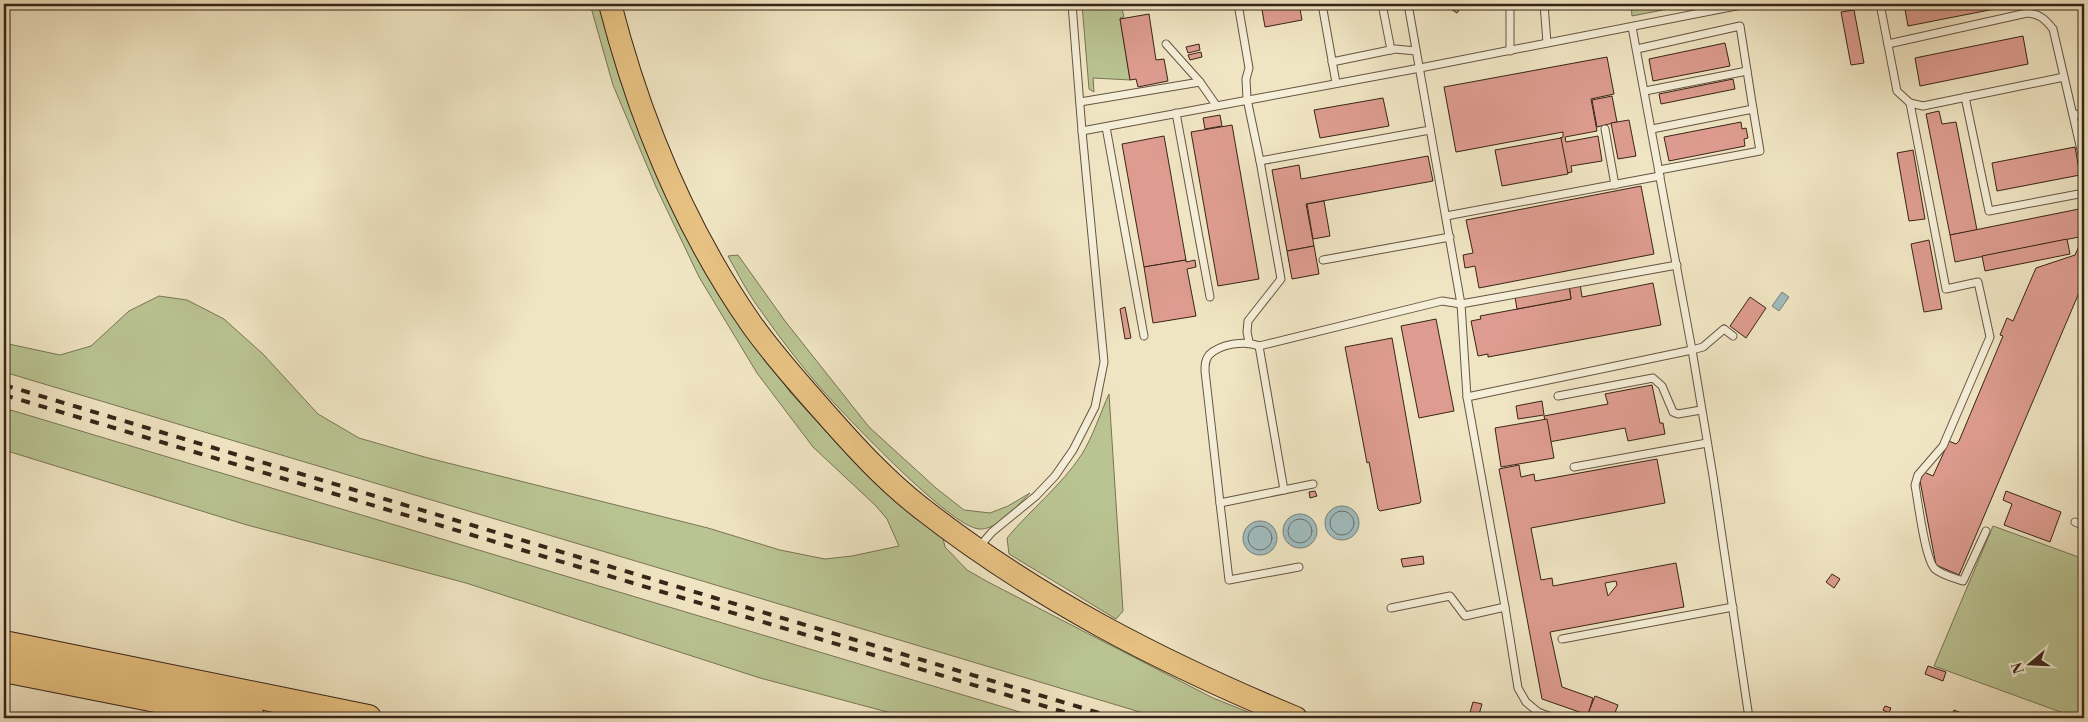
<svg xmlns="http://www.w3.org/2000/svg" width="2088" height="722" viewBox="0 0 2088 722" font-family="'Libre Bodoni',serif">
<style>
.green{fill:#bac493;stroke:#797455}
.water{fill:#a0bcbf;stroke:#767f7c}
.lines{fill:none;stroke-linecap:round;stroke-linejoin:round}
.shore{stroke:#6c706b;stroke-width:1}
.building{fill:#dd9c8f;stroke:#382417;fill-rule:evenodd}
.lane-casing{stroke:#665442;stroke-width:9}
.primary-casing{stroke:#382417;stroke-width:24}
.highway-casing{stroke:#382417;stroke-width:28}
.lane{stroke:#f5eed8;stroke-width:7}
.primary{stroke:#e8c282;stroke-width:22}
.highway{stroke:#e8c282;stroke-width:26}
.rail{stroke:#382417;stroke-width:4;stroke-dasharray:9 9;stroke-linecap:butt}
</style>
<rect width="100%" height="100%" fill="#f0e5c3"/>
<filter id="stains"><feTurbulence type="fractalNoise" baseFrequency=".004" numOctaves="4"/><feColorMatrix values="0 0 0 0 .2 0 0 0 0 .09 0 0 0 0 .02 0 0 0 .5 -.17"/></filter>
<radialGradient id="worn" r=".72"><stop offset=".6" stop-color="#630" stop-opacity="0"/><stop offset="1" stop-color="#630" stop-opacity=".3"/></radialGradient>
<g class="green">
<polygon points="590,4 600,4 620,80 665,193 706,271 790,392 854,462 943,538 945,547 967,570 988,582 1213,698 1263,718 1160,718 4,372 4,343 60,355 91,346 129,311 159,296 187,300 224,319 263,354 318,414 359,438 428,458 708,528 780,550 825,559 852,556 899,546 887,519 876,506 813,447 757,373 699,277 656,187 613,85"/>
<polygon points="1082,4 1121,4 1124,17 1120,18 1130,80 1093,78 1094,92 1089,89"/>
<polygon points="1631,4 1694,4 1632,16"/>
<path d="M738,255l47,66 84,106 67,61 28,22 26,3 18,-7 22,-13c-11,11 -34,38 -51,36 -30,-3 -131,-111 -155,-137 -22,-25 -44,-54 -63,-81 -13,-17 -23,-37 -33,-55z"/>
<path d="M1109,394l14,217 -7,8 -107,-65 -2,-16c24,-29 54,-52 75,-84 11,-18 18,-40 27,-60z"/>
<polygon points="4,408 1040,718 910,718 760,678 466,583 247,525 4,450"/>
<polygon points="1993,526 2084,559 2084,718 2077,718 1934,666"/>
</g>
<g class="water">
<polygon points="1782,292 1789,297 1779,311 1772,306"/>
<circle cx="1342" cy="523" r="17"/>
<circle cx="1300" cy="531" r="17"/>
<circle cx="1260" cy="538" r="17"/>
</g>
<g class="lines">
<g class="shore">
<circle cx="1342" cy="523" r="12"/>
<circle cx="1300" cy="531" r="12"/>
<circle cx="1260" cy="538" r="12"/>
</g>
</g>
<g class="building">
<polygon points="1261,4 1299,4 1302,20 1265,27"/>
<polygon points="1443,4 1463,4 1457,13"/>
<polygon points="1904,4 2020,4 1908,26"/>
<polygon points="1854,10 1864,63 1851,65 1841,12"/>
<polygon points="1149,14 1156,60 1164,59 1168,81 1138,87 1136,79 1130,80 1120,19"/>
<polygon points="2023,36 2028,64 1920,86 1915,58"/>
<polygon points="1725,43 1730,66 1653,81 1649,59"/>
<polygon points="1199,44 1200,50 1188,53 1186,47"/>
<polygon points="1201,52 1202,57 1190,60 1188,55"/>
<polygon points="1607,57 1614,94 1591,99 1597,131 1565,137 1566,142 1598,136 1602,161 1571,166 1572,172 1567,173 1560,138 1563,137 1563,132 1456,152 1444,87"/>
<polygon points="1733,79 1735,89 1661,104 1659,94"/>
<polygon points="1612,96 1617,122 1597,127 1592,100"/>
<polygon points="1383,98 1389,126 1320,138 1314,110"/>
<polygon points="1939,111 1942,124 1956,122 1977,230 1950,235 1926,114"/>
<polygon points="1220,115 1222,126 1205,129 1203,118"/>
<polygon points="1629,120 1636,156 1618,159 1611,123"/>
<polygon points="1741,122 1742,129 1746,128 1748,138 1744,139 1745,146 1669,161 1664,137"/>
<polygon points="1232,125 1259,279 1218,286 1191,132"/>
<polygon points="1164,136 1186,260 1144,267 1122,144"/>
<polygon points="1561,138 1568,174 1502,186 1495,150"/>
<polygon points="2075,147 2080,175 1997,191 1992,163"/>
<polygon points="1913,150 1925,219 1909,221 1897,153"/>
<polygon points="1428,156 1433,181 1306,204 1314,246 1287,251 1272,170 1299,165 1301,179"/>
<polygon points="1641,186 1654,254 1479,288 1475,266 1465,268 1463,255 1473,253 1466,220"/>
<polygon points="1324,201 1330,236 1313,239 1307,204"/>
<polygon points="2084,208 2084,236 1955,262 1950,235"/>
<polygon points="2067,239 2070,254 1985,271 1982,256"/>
<polygon points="1929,240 1942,309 1924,312 1911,244"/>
<polygon points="2080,244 2084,246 2084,281 1959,575 1936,565 1920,481 1924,472 1933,476 1949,441 1956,444 1959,441 2003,336 2000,335 2007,318 2013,321 2036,268 2075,255"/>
<polygon points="1314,246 1319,274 1292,279 1287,251"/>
<polygon points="1186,260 1186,262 1195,260 1196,267 1187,269 1196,316 1153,323 1144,267"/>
<polygon points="1580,283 1582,297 1653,283 1661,325 1488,357 1488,354 1478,356 1471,321 1481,319 1480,316 1571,299 1569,285"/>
<polygon points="1569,286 1571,299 1517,309 1515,297"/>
<polygon points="1750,297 1766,308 1746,338 1730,326"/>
<polygon points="1125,307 1131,338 1125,339 1120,309"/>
<polygon points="1436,319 1454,411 1419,418 1401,326"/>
<polygon points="1392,338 1421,501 1420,503 1380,511 1378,509 1369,462 1367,463 1345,347"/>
<polygon points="1652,385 1660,423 1663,423 1665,434 1628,441 1625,428 1549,442 1544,416 1608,404 1605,394"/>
<polygon points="1542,401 1544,415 1518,419 1516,406"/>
<polygon points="1547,419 1554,458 1501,467 1495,428"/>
<path d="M1657,459l8,44 -134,25 10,52 11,-2 1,8 123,-23 8,44 -134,25 12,55 31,11 -5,17 -46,-16 -43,-230 20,-4 2,12 13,-3 1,7zM1616,581l1,4 -9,11 -3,-13z"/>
<polygon points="1315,491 1317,496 1310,498 1309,492"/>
<polygon points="2006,491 2061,512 2050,542 2004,525 2012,504 2003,500"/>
<polygon points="1423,556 1424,564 1403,567 1401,559"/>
<polygon points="1832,574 1840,579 1834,588 1826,582"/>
<polygon points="1928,666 1946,672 1943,681 1925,674"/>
<polygon points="1595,696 1618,705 1613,718 1600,718 1588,714"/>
<polygon points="1473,702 1482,704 1478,718 1469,716"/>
<polygon points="1885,706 1891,708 1889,713 1883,710"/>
<polygon points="1954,710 1968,716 1967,718 1951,718"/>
</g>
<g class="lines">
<g class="lane-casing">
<g id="lane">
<polyline points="1238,4 1249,68 1246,79 1247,99 1260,161 1281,279 1248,321 1247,332 1249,342"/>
<polyline points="1322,4 1336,83"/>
<polyline points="1382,4 1391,50"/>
<polyline points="1408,4 1461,304 1467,397 1505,607 1518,688 1526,702 1538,712 1554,718"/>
<polyline points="1544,4 1547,43"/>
<polyline points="1880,4 1897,91 1910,103 1923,106 2064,77"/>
<polyline points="1166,44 1200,82 1216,105"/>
<path d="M1888,44l139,-31c13,1 18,6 26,16l31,134"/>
<polyline points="1637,49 1740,26 1753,109 1652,129"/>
<polyline points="1510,51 1510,4"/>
<polyline points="1332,62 1395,49 1416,51"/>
<polyline points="1645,91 1747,71"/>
<polyline points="1965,97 1989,211 2084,193"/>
<polyline points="1080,102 1200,82"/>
<path d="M1910,103l36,186 32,-7 12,55 -47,109 -25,29 -3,10c3,16 10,75 20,84 7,6 19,9 28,12l23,-50"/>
<polyline points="1176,113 1210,297"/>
<polyline points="2073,114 2084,115"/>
<polyline points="1106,127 1144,336"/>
<polyline points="1605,129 1615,185"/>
<polyline points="1082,131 1420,68 1746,4"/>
<polyline points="1260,161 1430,130"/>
<polyline points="1659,170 1760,151 1753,109"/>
<polyline points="1446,216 1660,176"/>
<polyline points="1323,260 1450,237"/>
<polyline points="1733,336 1724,329 1703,347 1692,350 1713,476 1749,718"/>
<polyline points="1259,346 1284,490"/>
<polyline points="1558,396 1653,378 1662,386 1673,412 1678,414 1701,410"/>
<polyline points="1467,397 1692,350 1632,27"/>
<polyline points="1574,467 1707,443"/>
<path d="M1313,484l-93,19 -15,-132c0,-6 0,-11 4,-16 11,-11 36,-15 50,-9l183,-45 19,3 216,-39"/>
<polyline points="1220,503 1229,580 1299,567"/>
<polyline points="2075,522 2084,526"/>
<polyline points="979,547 992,532 1036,496 1055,476 1073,450 1095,407 1104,362 1082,131 1072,4"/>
<polyline points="1391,608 1450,596 1465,616 1505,607"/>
<polyline points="1562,639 1733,607"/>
</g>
</g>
<g class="primary-casing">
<path id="primary" d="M610,4c29,113 75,225 142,321 22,31 48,60 73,88 30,34 60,67 96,95 115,90 240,154 375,210"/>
</g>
<g class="highway-casing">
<g id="highway">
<polyline points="4,644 368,718"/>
<polyline points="4,669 252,718"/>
</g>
</g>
<use href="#lane" class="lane"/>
<use href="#primary" class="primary"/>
<use href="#highway" class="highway"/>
<g class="rail">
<polyline points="4,385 1116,718"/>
<polyline points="4,395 1084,718"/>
</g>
</g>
<rect width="2088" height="722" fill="none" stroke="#f0e5c3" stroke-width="20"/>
<rect x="5" y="5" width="2078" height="712" fill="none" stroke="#382417" stroke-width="2.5"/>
<rect x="10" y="10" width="2068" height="702" fill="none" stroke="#382417"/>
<g transform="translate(2030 664) rotate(251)" stroke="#f5eed8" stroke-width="4" paint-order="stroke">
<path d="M0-4L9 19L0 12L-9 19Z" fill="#382417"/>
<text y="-8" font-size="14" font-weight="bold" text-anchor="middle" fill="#382417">N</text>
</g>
<rect width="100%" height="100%" filter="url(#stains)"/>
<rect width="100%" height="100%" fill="url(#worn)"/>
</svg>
